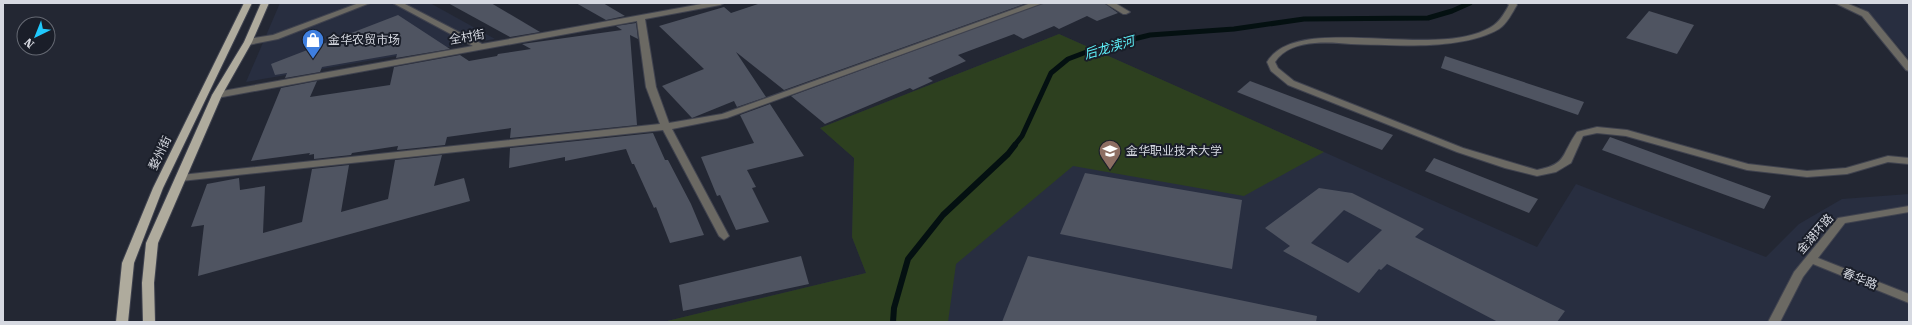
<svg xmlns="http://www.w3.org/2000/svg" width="1912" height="325" viewBox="0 0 1912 325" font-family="'Roboto Serif','Noto Sans SC',serif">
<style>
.built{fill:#282e40}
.green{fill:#2d401f}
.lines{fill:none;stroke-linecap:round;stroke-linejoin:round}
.stream-far1{stroke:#041011;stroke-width:5}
.stream{stroke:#041011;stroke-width:6}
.building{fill:#4f5461;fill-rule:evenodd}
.minor-casing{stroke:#40434f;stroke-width:2}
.major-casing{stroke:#40434f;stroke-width:2}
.minor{fill:#6b6963;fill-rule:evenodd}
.major{fill:#afab9d;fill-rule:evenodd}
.labels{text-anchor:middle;stroke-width:4;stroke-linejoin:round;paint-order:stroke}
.street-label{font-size:12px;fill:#d6d9e1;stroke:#1a1e29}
.poi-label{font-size:12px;fill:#d6d9e1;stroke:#1a1e29;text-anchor:start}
.water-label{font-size:13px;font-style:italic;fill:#5ef2fa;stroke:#1a1e29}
</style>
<rect width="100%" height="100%" fill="#232733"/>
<g class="built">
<polygon points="280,3 430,3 495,39 246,82"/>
<polygon points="1855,3 1901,3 1909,5 1909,59 1872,16"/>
<polygon points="1059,34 1537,247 1576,184 1766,257 1799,224 1842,199 1909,194 1909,322 663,322 866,273 852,237 854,158 820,128"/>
</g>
<polygon class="green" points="1059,34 1324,152 1244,196 1073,166 956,264 948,322 663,322 866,273 852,237 854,158 820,128"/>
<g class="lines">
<polyline class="stream-far1" points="1014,146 1022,136 1051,73 1068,59 1097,48 1150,35 1234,29 1304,19 1428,18 1452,11 1470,3"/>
<polyline class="stream" points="893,322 894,308 908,259 943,215 1008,154 1015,145"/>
</g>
<g class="building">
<polygon points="448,3 491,3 540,32 510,37"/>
<polygon points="576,3 603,3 625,16 606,20"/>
<polygon points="761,3 1027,3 784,90 736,52 766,97 737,107 734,101 692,118 662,86 704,69 659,26 724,7 731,13"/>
<polygon points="1044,3 1104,3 1118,13 1097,21 1087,16 1059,29 1054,26 1023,39 1014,34 958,55 966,61 928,78 933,81 913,90 910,88 825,124 791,96"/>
<polygon points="1649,11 1694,25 1677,54 1626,38"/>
<polygon points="398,15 450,49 396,58 397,54 322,67 320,72 285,78 287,73 275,75 271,64"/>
<polygon points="636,23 638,39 630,35 637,125 510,138 511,128 447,137 445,145 397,150 398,146 352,153 351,155 314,159 314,154 309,155 310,153 251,161 281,88 317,81 310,97 390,85 394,67 460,55 469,61 497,56 498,54 531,49 522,44 622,30 616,26"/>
<polygon points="1445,56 1584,102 1578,115 1441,68"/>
<polygon points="1250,81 1393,135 1382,150 1237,92"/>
<polygon points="770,104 804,156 747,170 756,187 752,188 769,222 736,230 720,195 717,196 701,157 754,143 740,115"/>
<polygon points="653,133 665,160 668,160 691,204 704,235 670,243 656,207 654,208 634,164 632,164 626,149 565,161 565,157 509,168 510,148"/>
<polygon points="1610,137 1771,196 1764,209 1602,150"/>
<polygon points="442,155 434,186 464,178 470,201 198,276 204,225 191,227 207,184 239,178 240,190 265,186 263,233 302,222 312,169 349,165 341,212 388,199 395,160"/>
<polygon points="1434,158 1538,199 1529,213 1425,171"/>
<polygon points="1085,173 1242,200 1232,269 1060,234"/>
<path d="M1319,188l33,5 72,36 -9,8 150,74 -8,11h-59l-111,-58 -6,6 -2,-1 -20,24 -76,-42 7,-5 -25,-18zM1344,210l38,20 -34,33 -37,-20z"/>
<polygon points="801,256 809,284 683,311 679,285"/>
<polygon points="1028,256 1317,316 1316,322 1002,322"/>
</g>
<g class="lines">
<g class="minor-casing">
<g id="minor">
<polygon points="359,3 370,3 278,39 248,45 244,42 248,39 273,35"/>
<polygon points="393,3 403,3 482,44 707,3 724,3 720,5 645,19 656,87 669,123 722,114 1031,3 1043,3 727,118 672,129 729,236 724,240 719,236 663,130 181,181 177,180 176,178 181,175 660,124 646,87 637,21 217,98 212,95 217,92 473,46"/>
<polygon points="1105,3 1115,3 1130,12 1126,14 1123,14"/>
<path d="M1507,3h9l1,2c-5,8 -10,19 -18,24 -37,22 -106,16 -148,15 -11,-1 -24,-2 -36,-1 -15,1 -32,6 -40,19l3,6 16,13 169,67 74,22c31,-6 24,-16 40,-38l20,-5 30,3 121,34 59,7 39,-3 42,-12 21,2v6l-21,-2 -41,12 -40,3 -60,-7 -121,-34 -29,-3 -14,3 -12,27 -15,9 -19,4 -32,-8 -48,-16 -169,-67 -17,-14 -4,-9c31,-52 173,1 227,-37 7,-5 11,-13 15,-20z"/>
<polygon points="1835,3 1846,3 1868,12 1909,62 1909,71 1906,70 1862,16"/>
<polygon points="1909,206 1909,212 1845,223 1818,258 1909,294 1909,303 1813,264 1803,277 1780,322 1768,322 1794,272 1838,218"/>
</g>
</g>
<g class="major-casing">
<g id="major">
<polygon points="244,3 252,3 163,188 134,263 128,322 116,322 122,263 153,188"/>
<polygon points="261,3 269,3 252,42 222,95 158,243 154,283 155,322 143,322 142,283 146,243 212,95 244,42"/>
</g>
</g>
<use href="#minor" class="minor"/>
<use href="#major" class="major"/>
</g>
<defs>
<g id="shop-pin" transform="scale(1.15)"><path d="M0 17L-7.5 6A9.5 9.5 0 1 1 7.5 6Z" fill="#3f7fe0" stroke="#1a1e29"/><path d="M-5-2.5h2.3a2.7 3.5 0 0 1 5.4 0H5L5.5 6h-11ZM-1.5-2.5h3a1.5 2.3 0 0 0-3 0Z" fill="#fff"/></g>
<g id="university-pin" transform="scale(1.15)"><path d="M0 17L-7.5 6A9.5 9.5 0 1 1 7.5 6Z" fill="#8d6e63" stroke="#1a1e29"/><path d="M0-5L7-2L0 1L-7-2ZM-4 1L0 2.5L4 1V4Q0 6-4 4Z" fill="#fff"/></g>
</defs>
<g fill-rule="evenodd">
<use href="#shop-pin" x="313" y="40"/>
<use href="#university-pin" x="1110" y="151"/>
</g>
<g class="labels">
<g class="street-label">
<text transform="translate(467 37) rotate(-10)" y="4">全村街</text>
<text transform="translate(160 153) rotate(-64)" y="4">婺州街</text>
<text transform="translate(1815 234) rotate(-49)" y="4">金湖环路</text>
<text transform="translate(1860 279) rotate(22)" y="4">春华路</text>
</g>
<g class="poi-label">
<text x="328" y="44">金华农贸市场</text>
<text x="1126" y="155">金华职业技术大学</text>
</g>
<g class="water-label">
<text transform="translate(1109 47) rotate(-16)" y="5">后龙渎河</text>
</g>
</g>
<rect width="1912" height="325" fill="none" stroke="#d6d9e1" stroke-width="8"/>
<g transform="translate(36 36) rotate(223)"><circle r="19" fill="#1a1e29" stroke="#656973"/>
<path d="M0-3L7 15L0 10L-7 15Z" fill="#20c9fd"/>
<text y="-6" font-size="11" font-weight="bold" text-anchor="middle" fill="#d6d9e1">N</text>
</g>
</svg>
